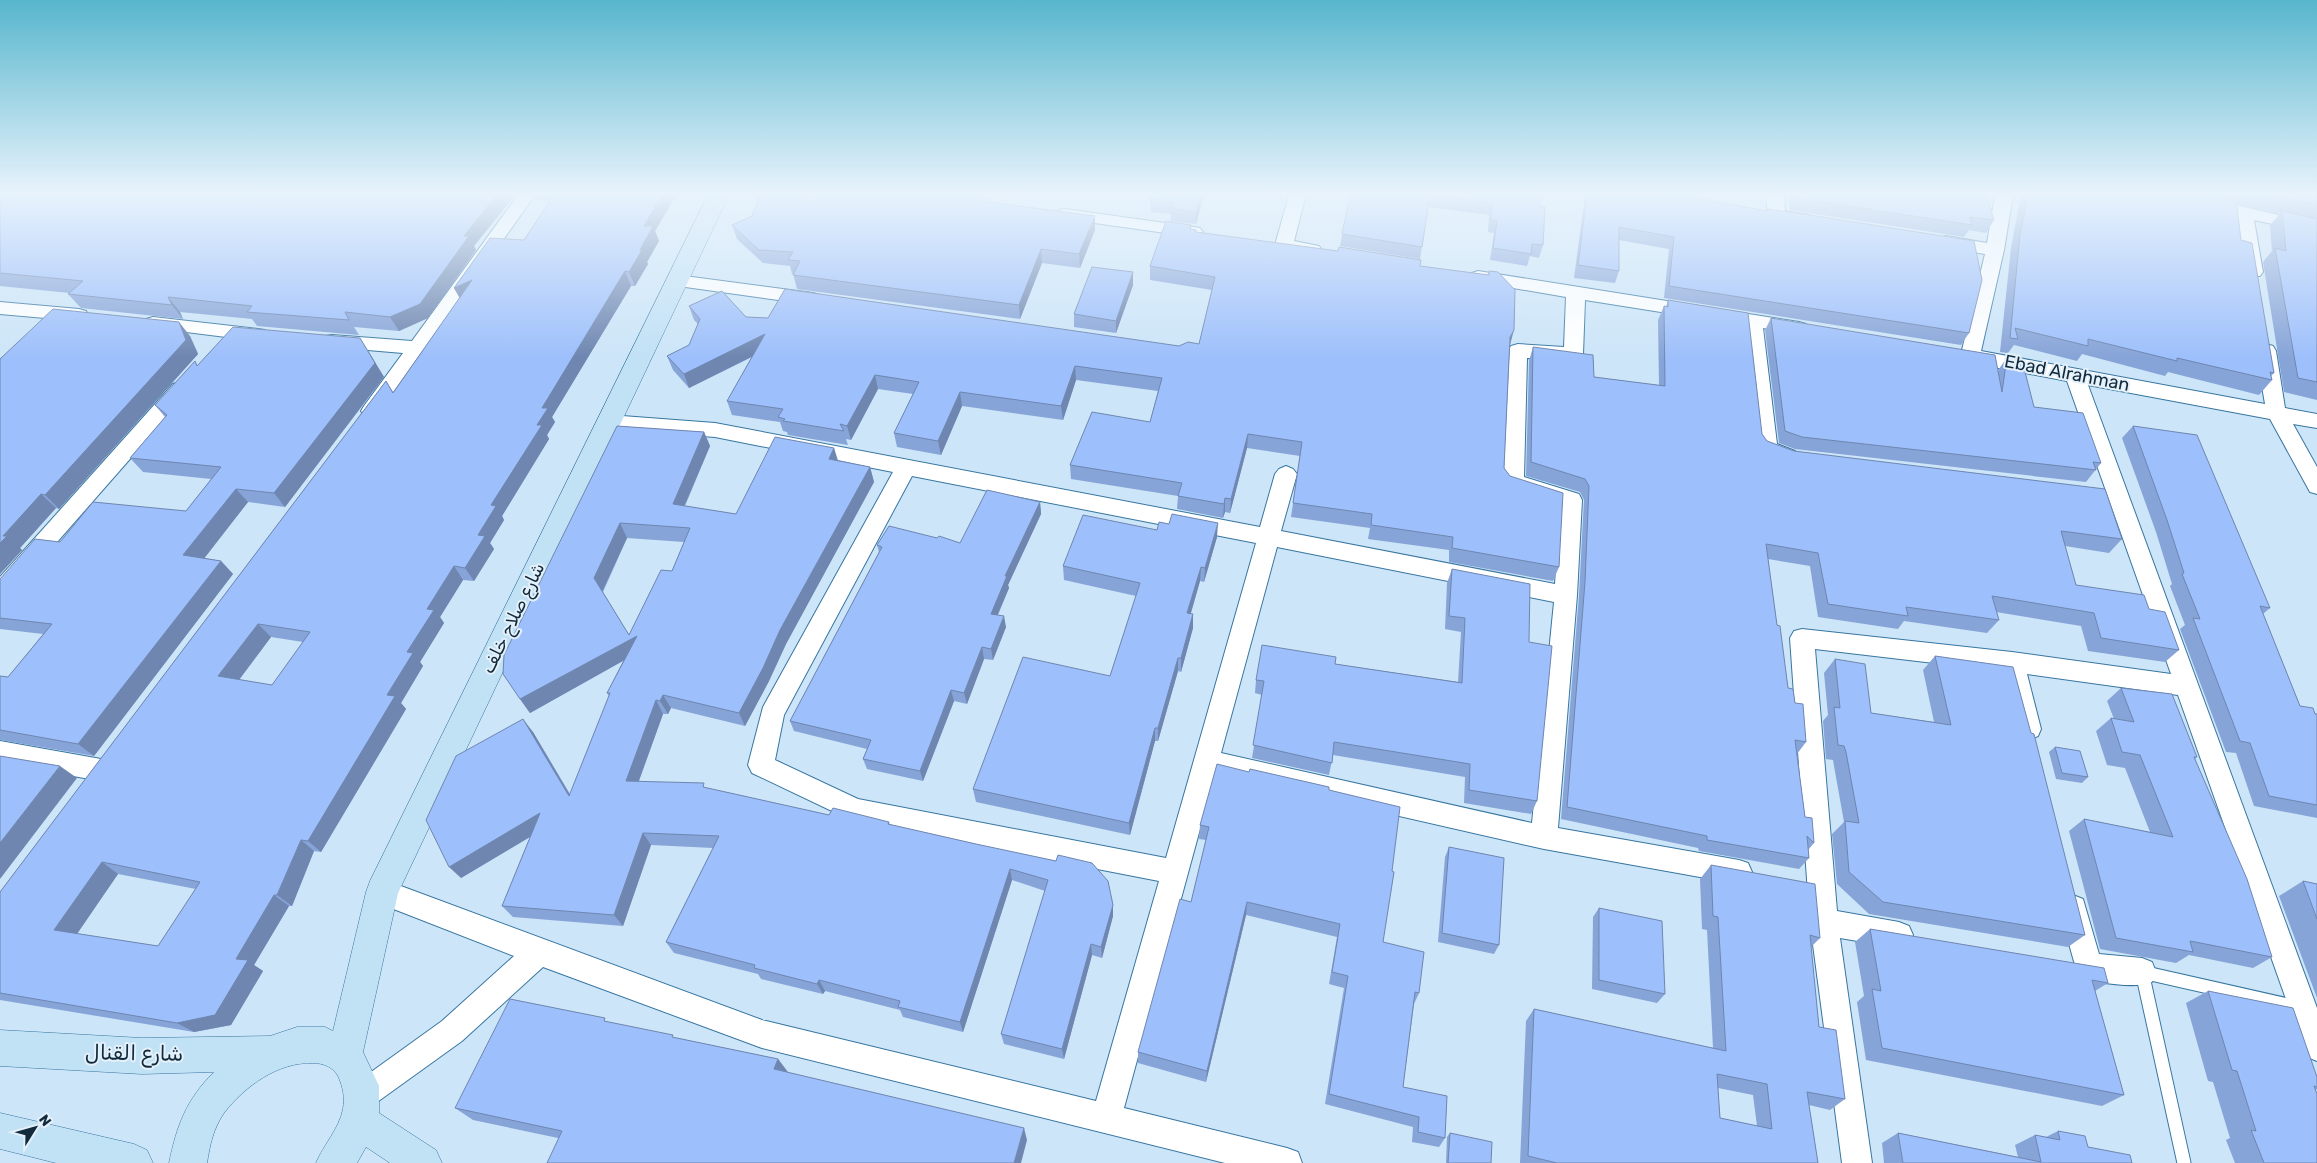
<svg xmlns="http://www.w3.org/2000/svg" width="2317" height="1163" viewBox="0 0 2317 1163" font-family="Rubik,Cairo,sans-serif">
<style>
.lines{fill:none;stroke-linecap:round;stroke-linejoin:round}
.service-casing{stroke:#3776a1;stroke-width:15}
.minor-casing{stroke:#3776a1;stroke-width:2}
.secondary-casing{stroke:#3776a1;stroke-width:1}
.service{stroke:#fff;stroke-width:13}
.minor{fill:#fff;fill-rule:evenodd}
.secondary{fill:#c1e1f5;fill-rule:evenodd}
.wall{fill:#87a4d8;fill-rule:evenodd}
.shaded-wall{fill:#6e86b0}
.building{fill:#9dbffb;stroke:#6e86b0;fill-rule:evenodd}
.labels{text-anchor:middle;stroke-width:4;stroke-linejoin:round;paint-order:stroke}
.street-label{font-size:18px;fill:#112b3d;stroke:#e4f0fa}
.near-street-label{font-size:21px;fill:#112b3d;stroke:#e4f0fa}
</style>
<rect width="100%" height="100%" fill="#cce5f8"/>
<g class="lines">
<g class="service-casing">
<polyline id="service" points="2184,1163 2142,972 2301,1008"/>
</g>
<g class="minor-casing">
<g id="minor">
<polygon points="518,195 535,195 428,346 426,353 423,353 378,416 371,418 364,416 361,411 364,406 403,353 332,347 325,346 322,341 325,336 332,335 412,341"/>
<path d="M1289,195h17l-12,46 25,5 3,4 -3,4c-12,3 -29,-2 -41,-5l-3,-4z"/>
<polygon points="1766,195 1784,195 1785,211 1809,215 1812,219 1809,223 1803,224 1771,219 1768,215"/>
<polygon points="1995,195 2013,195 2004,250 1981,351 2265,404 2256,351 2259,346 2266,344 2273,346 2276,351 2285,408 2317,414 2317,428 2293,424 2317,467 2317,494 2310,492 2270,419 2088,385 2317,1008 2317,1061 2307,1057 2303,1047 2178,695 2027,674 2041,729 2038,736 2029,740 2020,736 2017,729 2002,671 1815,649 1837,911 1899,922 1909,926 1913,935 1909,944 1899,948 1840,938 1872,1163 1842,1163 1810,922 1790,638 1794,631 1802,629 2012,652 2171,674 2067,381 1967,362 1960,360 1957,355 1962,350 1985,254 1946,248 1940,246 1937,242 1940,238 1946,236 1987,243"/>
<polygon points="2232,204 2317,224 2317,234 2254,220 2263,272 2260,276 2248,276 2245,272 2236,215 2226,213 2223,209 2226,205"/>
<polygon points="1065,209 1194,227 1200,228 1203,232 1200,236 1194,237 1059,218 1056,214 1059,210"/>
<path d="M1478,271l321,51 7,2 2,4 -2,4 -7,2 -36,-6 14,116 18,7 3,5 -3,5 -7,3 -28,-11 -3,-5 -14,-123 -158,-25 -2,54 -3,5 -7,2 -46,-3 -3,119 55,17 3,6 -5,95 -19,233 181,32 9,3 4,9 -4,9 -9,3 -195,-35 -329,-75 -91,334 163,40 11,4 4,11h-77l-463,-115 -219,-81 -81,74 -89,64 -10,5 -10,-5 -5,-10 5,-10 89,-64 72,-65 -141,-55 -4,-9 4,-9 9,-4 380,141 334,81 63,-220 -304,-59 -103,-49 -4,-8 15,-58 130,-235 -178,-35 -106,-8 -7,-2 -3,-5 3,-5 7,-2 106,8 545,104 15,-53 4,-5 7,-3 7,3 4,5 -16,57 274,53 5,-79 -54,-17 -4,-6 6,-131 3,-5 7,-2 46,3 2,-50 -94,-16 -3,-4 3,-4zM912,476l344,67 -90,315 -308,-59 -83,-39 9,-45zM1277,547l277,55 -22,221 -311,-70z"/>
<polygon points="677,275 813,293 820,295 822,299 820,303 813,305 671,285 668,281 671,277"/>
<polygon points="0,302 79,309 86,311 88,315 86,319 79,321 0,314"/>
<polygon points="153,317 258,329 265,330 268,335 265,340 258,341 146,327 144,323 146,319"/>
<polygon points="180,382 187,384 190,389 187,394 8,598 0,601 0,577 173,384"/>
<polygon points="0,741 101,759 110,762 114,770 110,778 101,781 0,763"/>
<path d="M2073,895l10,4 16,55 43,4 10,4 4,10 -4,10c-17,7 -56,1 -74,-6l-19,-68 4,-9z"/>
</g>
</g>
<g class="secondary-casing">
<g id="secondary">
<path d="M708,195h21l-331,698 -35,159 16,34v27l57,37 6,13h-52l-24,-16 -9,16h-41c8,-19 23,-34 27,-54 2,-12 0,-22 -5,-33 -5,-9 -15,-13 -25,-13 -35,-1 -68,23 -89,50 -11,16 -14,32 -17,50h-38c8,-38 17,-63 45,-91l-72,2 -142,-8v-36l142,8 128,-2 27,-9h28l8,4 33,-139 4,-11z"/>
<polygon points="0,1113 134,1144 147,1150 153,1163 56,1163 0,1149"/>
</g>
</g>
<use href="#service" class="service"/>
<use href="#minor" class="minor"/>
<use href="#secondary" class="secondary"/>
</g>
<g class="wall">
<polygon points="0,195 515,195 474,246 476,250 428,318 399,331 354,327 359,335 257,326 252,319 180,312 183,319 81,308 68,294 70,293 0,286"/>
<path d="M532,195h144l-21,36 4,10 -12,21 1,2 -13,22h-4l-79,131 3,5 -8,13 2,4 -47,77 2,4 -14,23 4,6 -20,32 -11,-1 -23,37 4,6 -24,39 3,4 -22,37 5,6 -85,143 -7,-1 -22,55h-3l-35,59 9,6 -32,54 -37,7 -194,-32v-108l386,-511 7,11 67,-94 -6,-10 70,-48 26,-39 -16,-1zM271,637l32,5 -31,43 -33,-5zM118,874l78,15 -38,57 -81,-12z"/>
<polygon points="753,195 804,195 812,203 990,202 1095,230 1080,268 1042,263 1020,319 797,289 793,274 792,274 790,266 763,263 737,239 732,225 752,216 758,201 754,198"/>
<polygon points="1204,195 1196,224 1171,221 1171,214 1151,212 1150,199"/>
<polygon points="1350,195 1541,195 1540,207 1543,245 1539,258 1530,256 1527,266 1490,260 1494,233 1488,232 1489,215 1428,207 1420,259 1340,246"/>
<polygon points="1585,195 1662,195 1667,196 1667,195 1681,195 1766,211 1767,209 1969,333 1961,345 1664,298 1669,249 1619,240 1619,271 1615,283 1574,278"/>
<polygon points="1788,195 1986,195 1994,220 1986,233 1969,230 1964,237 1790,210"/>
<polygon points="2021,195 2317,195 2317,400 2284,392 2263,262 2272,251 2270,225 2280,214 2237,204 2241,240 2274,373 2271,376 2272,380 2259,395 2168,372 2165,376 2082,354 2077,361 2014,345 2008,353 2000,352 2011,248"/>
<polygon points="1191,229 1196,230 1196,232 1420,266 1488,275 1489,271 1510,345 1504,468 1559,567 1553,581 1449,562 1449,550 1368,539 1370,528 1291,517 1300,456 1247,448 1230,513 1225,512 1223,518 1177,509 1178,496 1071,479 1070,465 1150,422 1158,391 1076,380 1063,420 962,406 941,455 897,447 894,433 913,394 878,389 851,440 846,439 848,445 788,435 787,432 783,431 780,422 732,415 727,401 752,357 689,388 673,370 667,356 689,345 698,324 694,320 689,306 746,317 1179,346 1199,344 1212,290 1150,280 1150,266"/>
<polygon points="1133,272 1133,285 1116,333 1074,327 1074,314"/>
<polygon points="1668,300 1767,441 1794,451 2122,539 2109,553 2065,546 2076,585 2149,609 2179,650 2165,662 2088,651 2081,626 1996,612 1999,620 1987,633 1904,621 1898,629 1818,617 1810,566 1768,559 1777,625 1788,688 1795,703 1806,742 1797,754 1805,817 1814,843 1808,850 1809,858 1799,869 1699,851 1698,848 1561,819 1579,595 1584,500 1580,492 1526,476 1529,361 1533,347 1594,377 1659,386 1658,320 1664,306 1666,307"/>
<polygon points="1771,318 1998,371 1999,369 2007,357 2034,407 2101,463 2086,482 1795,449 1779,443 1765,330"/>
<polygon points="190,336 198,354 59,509 56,508 20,548 22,550 0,574 0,359"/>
<polygon points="369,352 384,377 285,507 248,502 204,558 221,561 233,574 94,756 0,740 0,676 8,677 43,634 0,629 0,579 60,542 186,511 211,479 143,472 130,458 165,417 155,405 198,365"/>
<path d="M617,426l87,6 6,14 -25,60 51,8 98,-66 4,12 32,7 4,15 -88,162 -17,37 -24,45 -74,-18 -3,6h-5l-24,67 68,7 122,27 60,7 1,3 86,19 137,61v11l-11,42 -10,-3 -28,104 -60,-15 -3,-10 44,-143 -33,-11 -49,152 -60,-15 -3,-7 -75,-19 -2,3 -62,-15 -3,-5 -84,-21 -8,-11 47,-94 -62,-3 -28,81 -110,-9 -11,-11 28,-69 -69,41 72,-146 37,62 39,-98 -2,-3 16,-32 -93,52 -10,-14zM627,538l57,4 -12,29 -43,64 -26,-43z"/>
<polygon points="2133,426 2270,608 2263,614 2300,706 2317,714 2317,818 2254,806 2236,753 2226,752 2180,629 2185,625 2170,586 2172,584 2156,532 2122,438"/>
<polygon points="1040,502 1041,514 1008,585 1009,588 998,615 1006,627 993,660 984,659 967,704 954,701 923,781 867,769 863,759 867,749 794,731 790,721 879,552 877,545 960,543"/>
<polygon points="1157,530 1217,537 1204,582 1200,581 1191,613 1193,628 1181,672 1178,671 1158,741 1155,741 1130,835 976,802 973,789 1110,676 1136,596 1064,580 1063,566"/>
<polygon points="1452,569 1529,642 1537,801 1531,814 1464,803 1465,777 1333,755 1329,775 1252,758 1262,695 1255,693 1256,680 1335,664 1458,682 1461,632 1445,629 1447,583"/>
<polygon points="1935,656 2085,935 2068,947 1869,914 1837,884 1832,834 1844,822 1834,766 1833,760 1826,759 1823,721 1828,715 1824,673 1835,659 1871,713 1934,722 1923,670"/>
<polygon points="2121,688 2197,757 2195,759 2272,957 2253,968 2189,955 2176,963 2100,949 2069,831 2084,819 2150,832 2125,768 2107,765 2096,731 2111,718 2114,719 2107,701"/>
<polygon points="2055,747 2088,777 2082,783 2056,779 2049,752"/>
<polygon points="1329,790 1383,942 1419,993 1414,1004 1403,1087 1445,1138 1439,1147 1412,1142 1413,1127 1325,1104 1344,988 1329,984 1337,937 1246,915 1206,1082 1138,1063 1138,1052 1191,902 1206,840 1199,839 1200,825"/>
<polygon points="1449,847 1499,945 1494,954 1438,942 1445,857"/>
<path d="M1711,865l109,73 -9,9 8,80 26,72 -15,11 -21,-5 9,58h-298l6,-142 8,-12 179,39 -6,-118 -5,-1 -2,-50zM1718,1088l35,7 4,31 -37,-8z"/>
<polygon points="2303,881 2317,884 2317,998 2279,896"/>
<polygon points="1599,908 1665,994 1657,1003 1592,989 1593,917"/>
<polygon points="1870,929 2108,983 2095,991 2124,1095 2102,1106 1866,1060 1857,1002 1864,996 1855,942"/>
<polygon points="2208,991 2317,1077 2317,1089 2316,1090 2317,1163 2235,1163 2226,1140 2230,1138 2213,1082 2208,1081 2186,1003"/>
<polygon points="609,1022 677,1038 778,1059 787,1072 1027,1140 558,1138 473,1120 455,1108"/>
<polygon points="2058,1131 2088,1147 2132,1163 1884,1163 1882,1143 1898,1133 2018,1157 2015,1145 2035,1135 2046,1137"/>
<polygon points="1450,1133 1491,1163 1446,1163 1447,1137"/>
</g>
<g class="shaded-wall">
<polygon points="497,195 515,195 474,246 476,250 428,318 399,331 390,317 464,236"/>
<polygon points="662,195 676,195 655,231 659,241 647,262 648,264 635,286 629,272 640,250 644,226"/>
<polygon points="1201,195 1204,195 1196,224 1196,212"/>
<polygon points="1095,216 1095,230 1080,268 1079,254"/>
<polygon points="1041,249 1042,263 1020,319 1019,305"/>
<polygon points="625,271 631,286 552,417 555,422 547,435 549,439 502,516 504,520 490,543 494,549 474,581 465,568 491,505 537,425 542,408"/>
<polygon points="1133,272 1133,285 1116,333 1116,321"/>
<polygon points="472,280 462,302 454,288"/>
<polygon points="168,297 180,312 183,319 172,305"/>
<polygon points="179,322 190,336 198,354 59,509 45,495"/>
<polygon points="1514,330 1510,345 1510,337"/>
<polygon points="765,334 769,348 689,388 684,374"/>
<polygon points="360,338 384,377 285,507 274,493"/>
<polygon points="1075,366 1076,380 1063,420 1061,406"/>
<polygon points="875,375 878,389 851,440 847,426"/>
<polygon points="960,392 962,406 941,455 938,441"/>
<polygon points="704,432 710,446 679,518 673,504"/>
<polygon points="1248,434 1247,448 1230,513 1231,499"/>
<polygon points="834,448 838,463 829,459"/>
<polygon points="870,467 874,482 786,644 769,681 745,726 739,713 780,630"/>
<polygon points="236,489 248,502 196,569 183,555"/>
<polygon points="41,494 56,508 20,548 22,550 0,574 0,543 3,536"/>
<polygon points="1225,498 1225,512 1223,518 1224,504"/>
<polygon points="1040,502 1041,514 1008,585 1009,588 993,625 991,614 1005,576"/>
<polygon points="620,523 627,538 602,592 594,578"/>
<polygon points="1218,523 1217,537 1204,582 1205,568"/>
<polygon points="221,561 233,574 94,756 78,744"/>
<polygon points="454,566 463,580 440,617 444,623 420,662 423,666 401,703 406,709 321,852 308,841 387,695 427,609"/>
<polygon points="1201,567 1200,581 1187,626 1187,613"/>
<polygon points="1193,614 1193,628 1181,672 1181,658"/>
<polygon points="1004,616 1006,627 993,660 991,649"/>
<polygon points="258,624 271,637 232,689 218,676"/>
<polygon points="637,636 644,649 530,713 520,699"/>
<polygon points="982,647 984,659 967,704 964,693"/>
<polygon points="1178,658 1178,671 1158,741 1158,728"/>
<polygon points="951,690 954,701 923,781 920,771"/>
<polygon points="663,695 671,708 668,714 660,701"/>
<polygon points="656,700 663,714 634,794 626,781"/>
<polygon points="523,719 533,732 578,809 569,796"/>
<polygon points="1155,728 1155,741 1130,835 1129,823"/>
<polygon points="60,766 77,778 0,879 0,843"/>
<polygon points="540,813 550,825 461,878 449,867"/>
<polygon points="643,833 651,845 623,926 614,915"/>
<polygon points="301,840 314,851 292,906 277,895"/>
<polygon points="102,862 118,874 72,941 54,930"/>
<polygon points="1010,869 1012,880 963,1032 960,1022"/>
<polygon points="274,895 289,906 254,965 263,971 231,1025 194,1032 177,1023 236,959"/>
<polygon points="1247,902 1246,915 1206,1082 1207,1071"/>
<polygon points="1113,905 1113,916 1102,958 1101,947"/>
<polygon points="1091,944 1092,955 1064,1059 1062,1049"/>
<polygon points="819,980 825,991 823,994 817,984"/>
<polygon points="778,1059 788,1072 774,1069"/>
<polygon points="1024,1128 1027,1140 1021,1163 1014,1163"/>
</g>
<g class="building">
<polygon points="0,195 497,195 464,236 469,236 420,304 390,317 345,312 349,320 247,312 252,306 168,297 172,305 68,294 83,281 0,273"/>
<path d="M554,195h108l-18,31h9l-13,24h2l-13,22 -4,-1 -83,137h6l-11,17h5l-51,80 5,1 -18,29 7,1 -20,32 -11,-2 -27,43 7,1 -27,42 6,1 -26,42 8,1 -87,145 -7,-1 -24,55h-3l-38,64 12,1 -33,55 -38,8 -177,-30v-101l386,-511 7,12 79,-113 -18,8 36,-50 34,2zM258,624l52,8 -38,53 -54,-9zM102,862l98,20 -42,64 -104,-16z"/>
<polygon points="760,195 804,195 812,203 816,195 965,195 989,199 988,202 1095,216 1079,254 1041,249 1019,305 793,275 800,261 788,260 793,252 759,250 732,225 752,216"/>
<polygon points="1152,195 1201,195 1196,212 1171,208 1173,202 1150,199"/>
<polygon points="1350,195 1430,195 1422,247 1342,234"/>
<polygon points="1433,195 1541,195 1540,207 1545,207 1543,245 1532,244 1531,254 1493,248 1497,221 1491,220 1492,203"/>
<polygon points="1587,195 1662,195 1668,196 1668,195 1680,195 1767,211 1767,209 1797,213 1974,241 1982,280 1969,333 1669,286 1674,237 1619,227 1619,271 1578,265"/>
<polygon points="1795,195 1986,195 1994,220 1970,217 1972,225 1795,198"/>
<polygon points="2028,195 2209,195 2236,201 2241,240 2252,243 2274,373 2270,372 2272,380 2177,358 2177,361 2088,339 2088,346 2015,328 2018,339 2010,338 2020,234"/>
<polygon points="2273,195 2317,195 2317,205"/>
<polygon points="2282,211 2317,219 2317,382 2298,378 2275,248 2286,251"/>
<polygon points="1166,221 1191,225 1190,229 1196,230 1196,232 1338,251 1339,247 1421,260 1420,266 1489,275 1489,271 1498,272 1515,290 1514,330 1510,337 1504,468 1510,476 1563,493 1559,567 1452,548 1453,537 1371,525 1372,514 1293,503 1302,442 1248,434 1231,499 1225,498 1224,504 1178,496 1182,483 1070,465 1092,412 1150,422 1162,378 1075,366 1061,406 960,392 938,441 894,433 919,382 875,375 847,426 840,424 844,431 783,421 785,419 778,417 783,409 727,401 765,334 684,374 667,356 689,345 700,319 689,306 722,291 746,317 768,318 785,289 1179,346 1188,342 1199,344 1215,277 1150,266"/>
<polygon points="1092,267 1133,272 1116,321 1074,314"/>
<polygon points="1668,300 1748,313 1762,434 1767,441 1794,451 2105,489 2122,539 2061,531 2076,585 2144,595 2149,609 2165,612 2179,650 2101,638 2094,613 1992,596 1999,620 1906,607 1908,616 1828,604 1818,553 1766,544 1777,625 1780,626 1788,688 1793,689 1795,703 1803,704 1806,742 1795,740 1805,817 1812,818 1814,843 1807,836 1809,858 1707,840 1707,836 1567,807 1585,582 1589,486 1585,479 1531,462 1533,347 1593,355 1594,377 1665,386 1664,306 1668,307"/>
<polygon points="53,309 179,322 186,340 45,495 41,494 3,536 7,536 0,543 0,359"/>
<polygon points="1771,318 1995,355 2002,392 2007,357 2022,360 2034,407 2083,413 2101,463 2093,462 2096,470 1802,437 1785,431"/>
<polygon points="233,327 360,338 375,363 274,493 236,489 183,555 221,561 78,744 0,730 0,676 8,677 52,624 0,618 0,579 35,539 60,542 93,502 186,511 221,467 130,458 167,415 155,405 195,361 197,366"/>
<path d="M617,426l87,6 -31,72 63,10 39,-77 59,11 -5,11 41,8 -90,163 -17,38 -24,45 -76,-18 -3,6 -4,-1 -30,81 78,2 -1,4 126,28 4,-7 56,14 -1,2 88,20 80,17 2,-6 34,8 16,18 5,24 -12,42 -10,-3 -29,105 -61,-15 47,-154 -38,-11 -50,153 -62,-15 2,-6 -81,-21 -2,4 -63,-16 1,-3 -89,-23 53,-106 -76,-3 -29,82 -112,-9 38,-93 -91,54 -23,-47 30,-64 67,-37 46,77 41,-103h-3l30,-57 -117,63 -17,-25 1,-19zM620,523l70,5 -18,43 -11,-1 -32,65 -35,-57z"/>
<polygon points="2133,426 2197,435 2270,608 2260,606 2300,706 2313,708 2315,714 2317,714 2317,805 2269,796 2250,743 2240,741 2193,618 2200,619 2182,574 2184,573 2167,520"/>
<polygon points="987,490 1040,502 1005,576 1007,576 991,614 1004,616 991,649 982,647 964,693 951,690 920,771 863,759 871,740 790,721 882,547 877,545 889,526 937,538 939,536 960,543"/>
<polygon points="1172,514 1218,523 1205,568 1201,567 1187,613 1193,614 1181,658 1178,658 1158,728 1155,728 1129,823 973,789 1023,657 1110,676 1140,583 1063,566 1083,515 1157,530 1159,522 1169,524"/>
<polygon points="1452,569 1530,584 1529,642 1552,646 1537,801 1469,790 1470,764 1334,742 1332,763 1253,745 1264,681 1256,680 1262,645 1336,657 1335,664 1462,683 1465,618 1449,616"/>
<polygon points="1935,656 2013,667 2031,733 2034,734 2085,935 1883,902 1849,872 1845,821 1859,823 1846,752 1844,746 1838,745 1834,707 1840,708 1835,659 1865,664 1871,713 1951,725"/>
<polygon points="2121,688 2172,694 2197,757 2194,757 2247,879 2272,957 2190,941 2193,952 2116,938 2084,819 2173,837 2140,755 2122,752 2111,718 2134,722"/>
<polygon points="2055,747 2080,751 2088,777 2062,773"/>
<polygon points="0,756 60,766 0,843"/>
<polygon points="1217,764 1249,772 1250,769 1329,787 1329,790 1400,807 1392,871 1394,872 1383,942 1424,952 1419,993 1415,992 1403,1087 1447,1096 1445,1138 1418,1132 1419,1117 1329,1094 1348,976 1332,972 1340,924 1247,902 1207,1071 1138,1052 1180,899 1191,902 1209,827 1200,825"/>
<polygon points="1449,847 1504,858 1499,945 1442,933"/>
<path d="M1711,865l104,19 5,54 -10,-3 9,92 17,3 9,69 -38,-7 11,71h-261l-29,-7 6,-147 192,42 -8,-134 -5,-1zM1717,1074l50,10 5,45 -52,-11z"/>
<polygon points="2303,881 2317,884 2317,919"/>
<polygon points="1599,908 1662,921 1665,994 1599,980"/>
<polygon points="1870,929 2104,968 2108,983 2092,980 2124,1095 1882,1048 1872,989 1881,991"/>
<polygon points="2208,991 2293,1008 2317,1077 2317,1087 2314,1086 2317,1094 2317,1163 2264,1163 2251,1130 2256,1131 2237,1071 2232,1070"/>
<polygon points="510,999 605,1018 604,1021 673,1035 672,1037 778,1059 774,1069 1024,1128 1014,1163 547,1163 562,1131 455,1108"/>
<polygon points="2058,1131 2085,1136 2088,1147 2130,1155 2132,1163 1903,1163 1898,1133 2041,1162 2035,1135 2060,1140"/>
<polygon points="1450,1133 1492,1142 1491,1163 1448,1163"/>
</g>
<linearGradient id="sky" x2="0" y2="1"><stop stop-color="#57b6cd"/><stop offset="0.54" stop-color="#e8f3fc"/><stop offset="1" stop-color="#e8f3fc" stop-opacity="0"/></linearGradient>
<rect width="2317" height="358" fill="url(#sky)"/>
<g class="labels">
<g class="street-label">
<text transform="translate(2067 373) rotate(11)" y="6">Ebad Alrahman</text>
<text transform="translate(513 618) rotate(-64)" y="6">شارع صلاح خلف</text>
</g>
<g class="near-street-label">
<text transform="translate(134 1053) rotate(1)" y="7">شارع القنال</text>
</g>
</g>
<g transform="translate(35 1128) rotate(53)" stroke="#e4f0fa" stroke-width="4" paint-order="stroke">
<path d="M0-4L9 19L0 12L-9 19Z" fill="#112b3d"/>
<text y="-8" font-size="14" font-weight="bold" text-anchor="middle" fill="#112b3d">N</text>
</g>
</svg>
